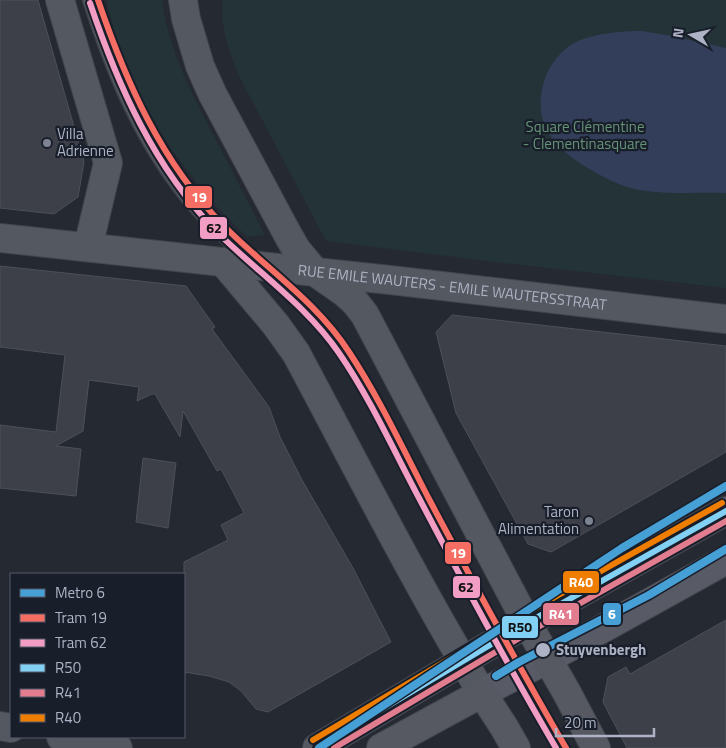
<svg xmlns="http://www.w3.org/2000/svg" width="726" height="748" viewBox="0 0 726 748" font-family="'Titillium Web',sans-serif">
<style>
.green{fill:#233337}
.water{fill:#323e5a}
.building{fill:#3d4048;stroke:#4c505a}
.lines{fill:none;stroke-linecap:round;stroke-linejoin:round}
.service-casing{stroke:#42454c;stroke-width:18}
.minor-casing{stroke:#42454c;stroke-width:30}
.tertiary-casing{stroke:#42454c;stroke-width:30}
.secondary-casing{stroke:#42454c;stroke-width:30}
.primary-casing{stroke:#42464e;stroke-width:30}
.service{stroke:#545860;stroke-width:15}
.minor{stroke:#545860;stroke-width:28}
.tertiary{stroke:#545860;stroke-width:28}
.secondary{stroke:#585b65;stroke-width:28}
.primary{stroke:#575962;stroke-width:28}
.bus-1-casing{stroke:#191e2b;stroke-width:10}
.bus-2-casing{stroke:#191e2b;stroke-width:10}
.bus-3-casing{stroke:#191e2b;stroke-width:10}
.bus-1{stroke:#83d0f5;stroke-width:6}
.bus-2{stroke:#e27c8f;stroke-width:6}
.bus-3{stroke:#ef7d00;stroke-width:6}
.tram-1-casing{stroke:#191e2b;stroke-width:10}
.tram-2-casing{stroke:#191e2b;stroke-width:10}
.tram-1{stroke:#f66e63;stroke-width:6}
.tram-2{stroke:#f29dc3;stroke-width:6}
.metro-1-casing{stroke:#191e2b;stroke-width:11}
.metro-1{stroke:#46a0d6;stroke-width:8}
.poi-dot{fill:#7d8391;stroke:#191e2b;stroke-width:2}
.stop-dot{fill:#adb3c4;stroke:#191e2b;stroke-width:2}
.labels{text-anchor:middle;stroke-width:4.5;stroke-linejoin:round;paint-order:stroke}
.park-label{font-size:15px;fill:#659375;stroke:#191e2b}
.poi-label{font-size:15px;fill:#adb3c4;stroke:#191e2b;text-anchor:start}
.street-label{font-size:15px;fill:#adb3c4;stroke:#191e2b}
.stop-label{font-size:15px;font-weight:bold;fill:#adb3c4;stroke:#191e2b;text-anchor:start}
.line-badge{stroke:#191e2b;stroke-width:2}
.badge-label{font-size:14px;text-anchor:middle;font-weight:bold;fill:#fff}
.pale-badge-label{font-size:14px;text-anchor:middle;font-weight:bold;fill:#111}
</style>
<rect width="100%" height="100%" fill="#252931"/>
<g class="green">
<path d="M106,0h56c6,49 30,93 52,136 17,33 34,66 51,99l-18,2 -37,-37 -36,-47 -33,-51 -24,-61z"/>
<path d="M223,0h503v288l-223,-25 -177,-22 -85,-161c-11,-25 -22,-52 -18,-80z"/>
</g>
<path class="water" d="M642,31l30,5 54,12v145c-31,-1 -73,3 -102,-7 -23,-9 -58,-28 -72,-48 -23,-31 -9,-80 26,-97 19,-8 44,-10 64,-10z"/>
<g class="building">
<polygon points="0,0 38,0 84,162 78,197 54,214 0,208"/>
<polygon points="0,266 186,286 215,327 212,329 269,407 280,437 302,480 353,568 391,642 268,712 256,709 241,691 229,682 209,676 184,672 184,562 228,540 221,525 244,513 221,469 217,471 183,411 180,437 155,394 152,394 137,401 139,387 89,380 83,431 56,446 81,449 76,496 0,488 0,425 56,432 65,355 0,347"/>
<polygon points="452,315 726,346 726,452 551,552 528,544 456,413 436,332"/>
<polygon points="143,458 176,463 168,528 136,522"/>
<polygon points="726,620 726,748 627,748 603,702 608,677 626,667 630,674"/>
</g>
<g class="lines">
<g class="service-casing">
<path id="service" d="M91,0c22,68 48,133 92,190 21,27 47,50 72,73"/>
</g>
<g class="minor-casing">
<g id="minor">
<polyline points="60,0 108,163 88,247"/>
<path id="s1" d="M0,238l390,42 336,39"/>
<polyline points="0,726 11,728"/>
<polyline points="61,737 118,748"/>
</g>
</g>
<g class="tertiary-casing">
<g id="tertiary">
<polyline points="183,0 186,19 200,66 212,93 288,235 296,249 315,272 345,293 355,302 365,315 527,623"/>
<path d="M224,263l52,62 20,28c61,114 119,229 186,340"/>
</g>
</g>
<g class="secondary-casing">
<g id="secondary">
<polyline points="527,623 726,511"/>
<polyline points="482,693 548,659 726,560"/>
</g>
</g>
<g class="primary-casing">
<g id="primary">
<polyline points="317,748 527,623 567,693 596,748"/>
<polyline points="381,748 482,693 504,727 516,748"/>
</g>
</g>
<use href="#service" class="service"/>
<use href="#minor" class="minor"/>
<use href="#tertiary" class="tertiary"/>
<use href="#secondary" class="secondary"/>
<use href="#primary" class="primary"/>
<g class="bus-1-casing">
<polyline id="bus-1" points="317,748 527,623 726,511"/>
</g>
<g class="bus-2-casing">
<polyline id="bus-2" points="334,748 531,631 726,521"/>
</g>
<g class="bus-3-casing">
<polyline id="bus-3" points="313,740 523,615 722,503"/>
</g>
<use href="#bus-1" class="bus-1"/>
<use href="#bus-2" class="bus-2"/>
<use href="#bus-3" class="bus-3"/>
<g class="tram-1-casing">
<path id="tram-1" d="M98,0c28,82 63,162 125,225 41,42 93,76 126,127 31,47 55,99 81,149 44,83 89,166 136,247"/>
</g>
<g class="tram-2-casing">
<path id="tram-2" d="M90,3c28,83 64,164 126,228 41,41 90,74 123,122 31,45 54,96 80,145 44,84 89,168 137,250"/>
</g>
<use href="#tram-1" class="tram-1"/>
<use href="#tram-2" class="tram-2"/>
<g class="metro-1-casing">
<g id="metro-1">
<polyline points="496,676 519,662 649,595 726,549"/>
<polyline points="319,748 622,548 726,486"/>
</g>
</g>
<use href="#metro-1" class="metro-1"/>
</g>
<g class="poi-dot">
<circle cx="47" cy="143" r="5"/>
<circle cx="589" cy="521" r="5"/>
</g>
<circle class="stop-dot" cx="543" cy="650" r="8"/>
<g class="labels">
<g class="park-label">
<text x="585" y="132">Square Clémentine<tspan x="585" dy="17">- Clementinasquare</tspan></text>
</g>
<g class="poi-label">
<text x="57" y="139">Villa<tspan x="57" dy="17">Adrienne</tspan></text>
<text x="579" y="517" text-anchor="end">Taron<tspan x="579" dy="17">Alimentation</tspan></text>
</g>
<g class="street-label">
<text dy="5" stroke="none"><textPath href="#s1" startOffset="455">RUE EMILE WAUTERS - EMILE WAUTERSSTRAAT</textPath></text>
</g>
<g class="stop-label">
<text x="556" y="655">Stuyvenbergh</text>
</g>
</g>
<g class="line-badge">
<rect x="184" y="185" width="29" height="24" rx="5" fill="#f66e63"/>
<rect x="199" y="216" width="29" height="24" rx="5" fill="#f29dc3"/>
<rect x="444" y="541" width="28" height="24" rx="5" fill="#f66e63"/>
<rect x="562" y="570" width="38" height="24" rx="5" fill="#ef7d00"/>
<rect x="452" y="575" width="29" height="24" rx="5" fill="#f29dc3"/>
<rect x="542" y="602" width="38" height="24" rx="5" fill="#e27c8f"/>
<rect x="602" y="602" width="20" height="24" rx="5" fill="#46a0d6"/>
<rect x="501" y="615" width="38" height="24" rx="5" fill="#83d0f5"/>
</g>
<g class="badge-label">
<text x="199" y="202">19</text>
<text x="458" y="558">19</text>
<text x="581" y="587">R40</text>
<text x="561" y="619">R41</text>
<text x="612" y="619">6</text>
</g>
<g class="pale-badge-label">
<text x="214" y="233">62</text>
<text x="466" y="592">62</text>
<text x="520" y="632">R50</text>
</g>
<rect x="10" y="573" width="175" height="165" fill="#191e2b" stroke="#545a68"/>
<rect x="20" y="589" width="25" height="8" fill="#46a0d6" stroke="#545a68"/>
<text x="55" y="598" font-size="15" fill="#adb3c4">Metro 6</text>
<rect x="20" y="614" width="25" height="8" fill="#f66e63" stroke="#545a68"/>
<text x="55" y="623" font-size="15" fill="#adb3c4">Tram 19</text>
<rect x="20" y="639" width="25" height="8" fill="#f29dc3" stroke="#545a68"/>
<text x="55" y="648" font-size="15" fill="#adb3c4">Tram 62</text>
<rect x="20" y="664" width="25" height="8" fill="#83d0f5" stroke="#545a68"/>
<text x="55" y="673" font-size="15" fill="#adb3c4">R50</text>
<rect x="20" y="689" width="25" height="8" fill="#e27c8f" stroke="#545a68"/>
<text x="55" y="698" font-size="15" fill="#adb3c4">R41</text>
<rect x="20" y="714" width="25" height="8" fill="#ef7d00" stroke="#545a68"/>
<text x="55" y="723" font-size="15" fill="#adb3c4">R40</text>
<g transform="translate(691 35) rotate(279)" stroke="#191e2b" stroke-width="4" paint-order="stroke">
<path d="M0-4L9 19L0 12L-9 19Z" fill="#adb3c4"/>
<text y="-8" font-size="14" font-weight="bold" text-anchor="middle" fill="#adb3c4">N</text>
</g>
<path d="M556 728v8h98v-8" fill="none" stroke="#adb3c4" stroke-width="2.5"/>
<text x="564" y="728" font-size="15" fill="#adb3c4" stroke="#191e2b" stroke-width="4" paint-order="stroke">20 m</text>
</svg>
